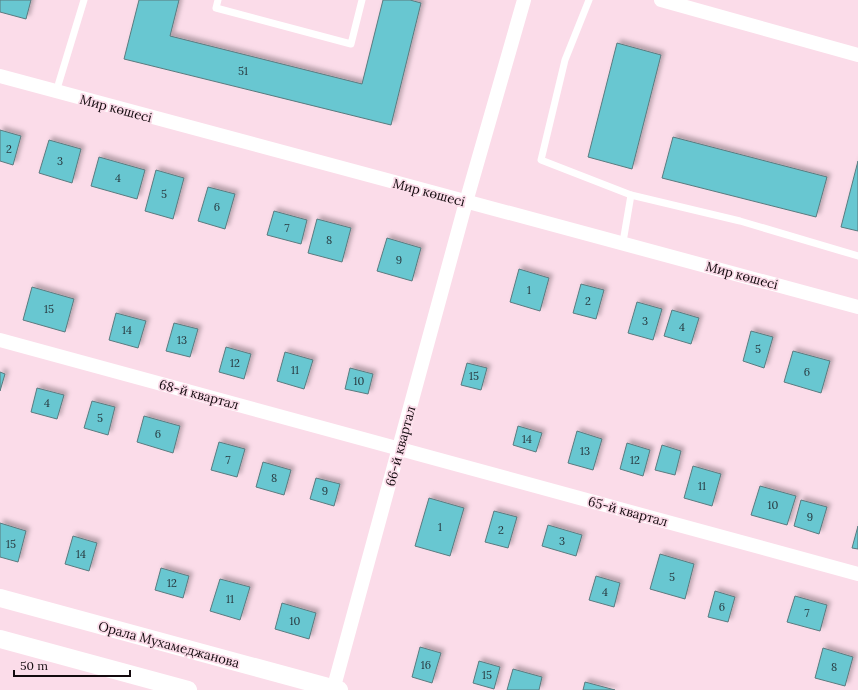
<svg xmlns="http://www.w3.org/2000/svg" width="858" height="690" viewBox="0 0 858 690" font-family="Lora,serif">
<style>
.building{fill:#68c7d1;stroke:#5a7b7f;filter:url(#shadow)}
.lines{fill:none;stroke-linecap:round;stroke-linejoin:round}
.service{stroke:#fff;stroke-width:7}
.minor{stroke:#fff;stroke-width:14}
.tertiary{stroke:#fff;stroke-width:18}
.labels{text-anchor:middle;stroke-width:3.5;stroke-linejoin:round;paint-order:stroke}
.number-label{font-size:11px;fill:#28393f}
.street-label{font-size:13px;fill:#130a0e;stroke:#fbdce9}
</style>
<defs>
<filter id="shadow"><feDropShadow dx="3.5" dy="-3.5" stdDeviation="2" flood-color="#0004"/></filter>
</defs>
<rect width="100%" height="100%" fill="#fbdce9"/>
<g class="building">
<polygon points="0,0 31,0 26,19 0,12"/>
<polygon points="139,0 179,0 170,36 362,84 383,0 410,0 421,3 391,125 124,59"/>
<polygon points="617,43 661,55 632,169 588,157"/>
<polygon points="0,130 21,136 13,165 0,161"/>
<polygon points="673,137 827,177 816,217 662,178"/>
<polygon points="49,140 81,149 72,183 39,173"/>
<polygon points="99,157 145,170 137,199 91,186"/>
<polygon points="858,161 858,231 841,227"/>
<polygon points="156,170 184,178 173,219 145,211"/>
<polygon points="208,187 235,194 225,229 198,221"/>
<polygon points="274,211 307,220 301,244 267,235"/>
<polygon points="317,219 351,228 342,262 308,253"/>
<polygon points="387,238 421,248 412,281 377,271"/>
<polygon points="519,269 549,278 540,311 510,302"/>
<polygon points="581,284 604,290 596,319 573,313"/>
<polygon points="32,287 74,299 65,332 23,320"/>
<polygon points="637,302 662,309 653,340 628,333"/>
<polygon points="672,310 699,318 691,344 664,336"/>
<polygon points="116,313 146,321 138,348 109,340"/>
<polygon points="174,323 198,329 190,357 166,351"/>
<polygon points="751,331 773,337 764,368 743,361"/>
<polygon points="226,347 251,354 244,379 219,372"/>
<polygon points="793,351 830,361 821,393 784,382"/>
<polygon points="285,352 313,360 304,389 277,381"/>
<polygon points="467,363 487,368 481,390 461,385"/>
<polygon points="350,368 373,374 368,394 345,389"/>
<polygon points="0,372 5,374 0,391"/>
<polygon points="37,388 64,395 57,419 31,412"/>
<polygon points="92,401 115,407 108,435 84,428"/>
<polygon points="144,416 180,426 173,453 137,442"/>
<polygon points="518,426 542,433 536,452 513,445"/>
<polygon points="577,431 602,439 593,470 568,463"/>
<polygon points="219,442 245,449 237,477 211,470"/>
<polygon points="627,443 650,450 643,476 620,469"/>
<polygon points="662,445 681,451 675,475 655,470"/>
<polygon points="263,462 291,470 284,495 256,487"/>
<polygon points="693,466 721,474 712,506 684,498"/>
<polygon points="316,478 340,484 334,506 310,499"/>
<polygon points="760,486 796,496 787,525 751,515"/>
<polygon points="429,498 464,508 450,556 415,546"/>
<polygon points="801,500 827,507 819,534 794,526"/>
<polygon points="494,511 517,517 508,548 485,542"/>
<polygon points="0,523 26,531 18,562 0,557"/>
<polygon points="548,525 582,535 576,556 542,546"/>
<polygon points="858,526 858,549 852,548"/>
<polygon points="73,536 97,543 89,571 65,564"/>
<polygon points="660,554 694,564 685,599 650,589"/>
<polygon points="161,568 189,576 183,598 155,590"/>
<polygon points="596,576 620,583 614,607 589,600"/>
<polygon points="220,579 250,587 240,620 210,611"/>
<polygon points="715,591 735,597 728,622 708,617"/>
<polygon points="795,596 827,605 820,631 787,622"/>
<polygon points="282,603 316,613 309,639 275,629"/>
<polygon points="420,647 441,653 432,683 412,677"/>
<polygon points="823,648 853,657 845,686 815,678"/>
<polygon points="479,661 500,667 494,689 473,683"/>
<polygon points="513,669 542,677 539,690 507,690"/>
<polygon points="585,682 615,690 583,690"/>
</g>
<g class="lines">
<g class="service">
<polyline points="218,0 216,8 351,44 362,0"/>
<polyline points="589,0 565,60 541,160 631,195 623,242"/>
<polyline points="56,92 84,0"/>
<polyline points="631,195 740,221 858,256"/>
</g>
<g class="minor">
<polyline points="661,0 858,55"/>
<path d="M0,76c286,78 572,152 858,231"/>
<polyline points="0,340 858,574"/>
<polyline points="333,690 466,202 524,0"/>
</g>
<g class="tertiary">
<polyline points="0,598 339,690"/>
<polyline points="0,639 188,690"/>
</g>
</g>
<g class="labels">
<g class="number-label">
<text x="243" y="75">51</text>
<text x="9" y="153">2</text>
<text x="60" y="165">3</text>
<text x="118" y="182">4</text>
<text x="164" y="198">5</text>
<text x="217" y="211">6</text>
<text x="287" y="232">7</text>
<text x="329" y="244">8</text>
<text x="399" y="264">9</text>
<text x="529" y="294">1</text>
<text x="588" y="305">2</text>
<text x="49" y="313">15</text>
<text x="645" y="325">3</text>
<text x="682" y="331">4</text>
<text x="127" y="334">14</text>
<text x="182" y="344">13</text>
<text x="758" y="353">5</text>
<text x="235" y="367">12</text>
<text x="295" y="374">11</text>
<text x="807" y="376">6</text>
<text x="474" y="380">15</text>
<text x="359" y="385">10</text>
<text x="47" y="407">4</text>
<text x="100" y="422">5</text>
<text x="158" y="438">6</text>
<text x="527" y="443">14</text>
<text x="585" y="455">13</text>
<text x="228" y="464">7</text>
<text x="635" y="464">12</text>
<text x="274" y="482">8</text>
<text x="702" y="490">11</text>
<text x="325" y="495">9</text>
<text x="773" y="509">10</text>
<text x="810" y="521">9</text>
<text x="440" y="531">1</text>
<text x="501" y="534">2</text>
<text x="562" y="545">3</text>
<text x="11" y="548">15</text>
<text x="81" y="558">14</text>
<text x="672" y="581">5</text>
<text x="172" y="587">12</text>
<text x="605" y="596">4</text>
<text x="230" y="603">11</text>
<text x="722" y="611">6</text>
<text x="807" y="617">7</text>
<text x="295" y="625">10</text>
<text x="426" y="669">16</text>
<text x="834" y="671">8</text>
<text x="487" y="679">15</text>
</g>
<g class="street-label">
<text transform="translate(116 108) rotate(15)" y="5">Мир көшесі</text>
<text transform="translate(429 192) rotate(15)" y="5">Мир көшесі</text>
<text transform="translate(742 275) rotate(15)" y="5">Мир көшесі</text>
<text transform="translate(199 394) rotate(15)" y="5">68-й квартал</text>
<text transform="translate(400 446) rotate(-75)" y="5">66-й квартал</text>
<text transform="translate(628 511) rotate(15)" y="5">65-й квартал</text>
<text transform="translate(169 644) rotate(15)" y="5">Орала Мухамеджанова</text>
</g>
</g>
<path d="M14 670v6h116v-6" fill="none" stroke="#130a0e" stroke-width="2"/>
<text x="20" y="670" font-size="12" fill="#130a0e" stroke="#fbdce9" stroke-width="3" paint-order="stroke">50 m</text>
</svg>
